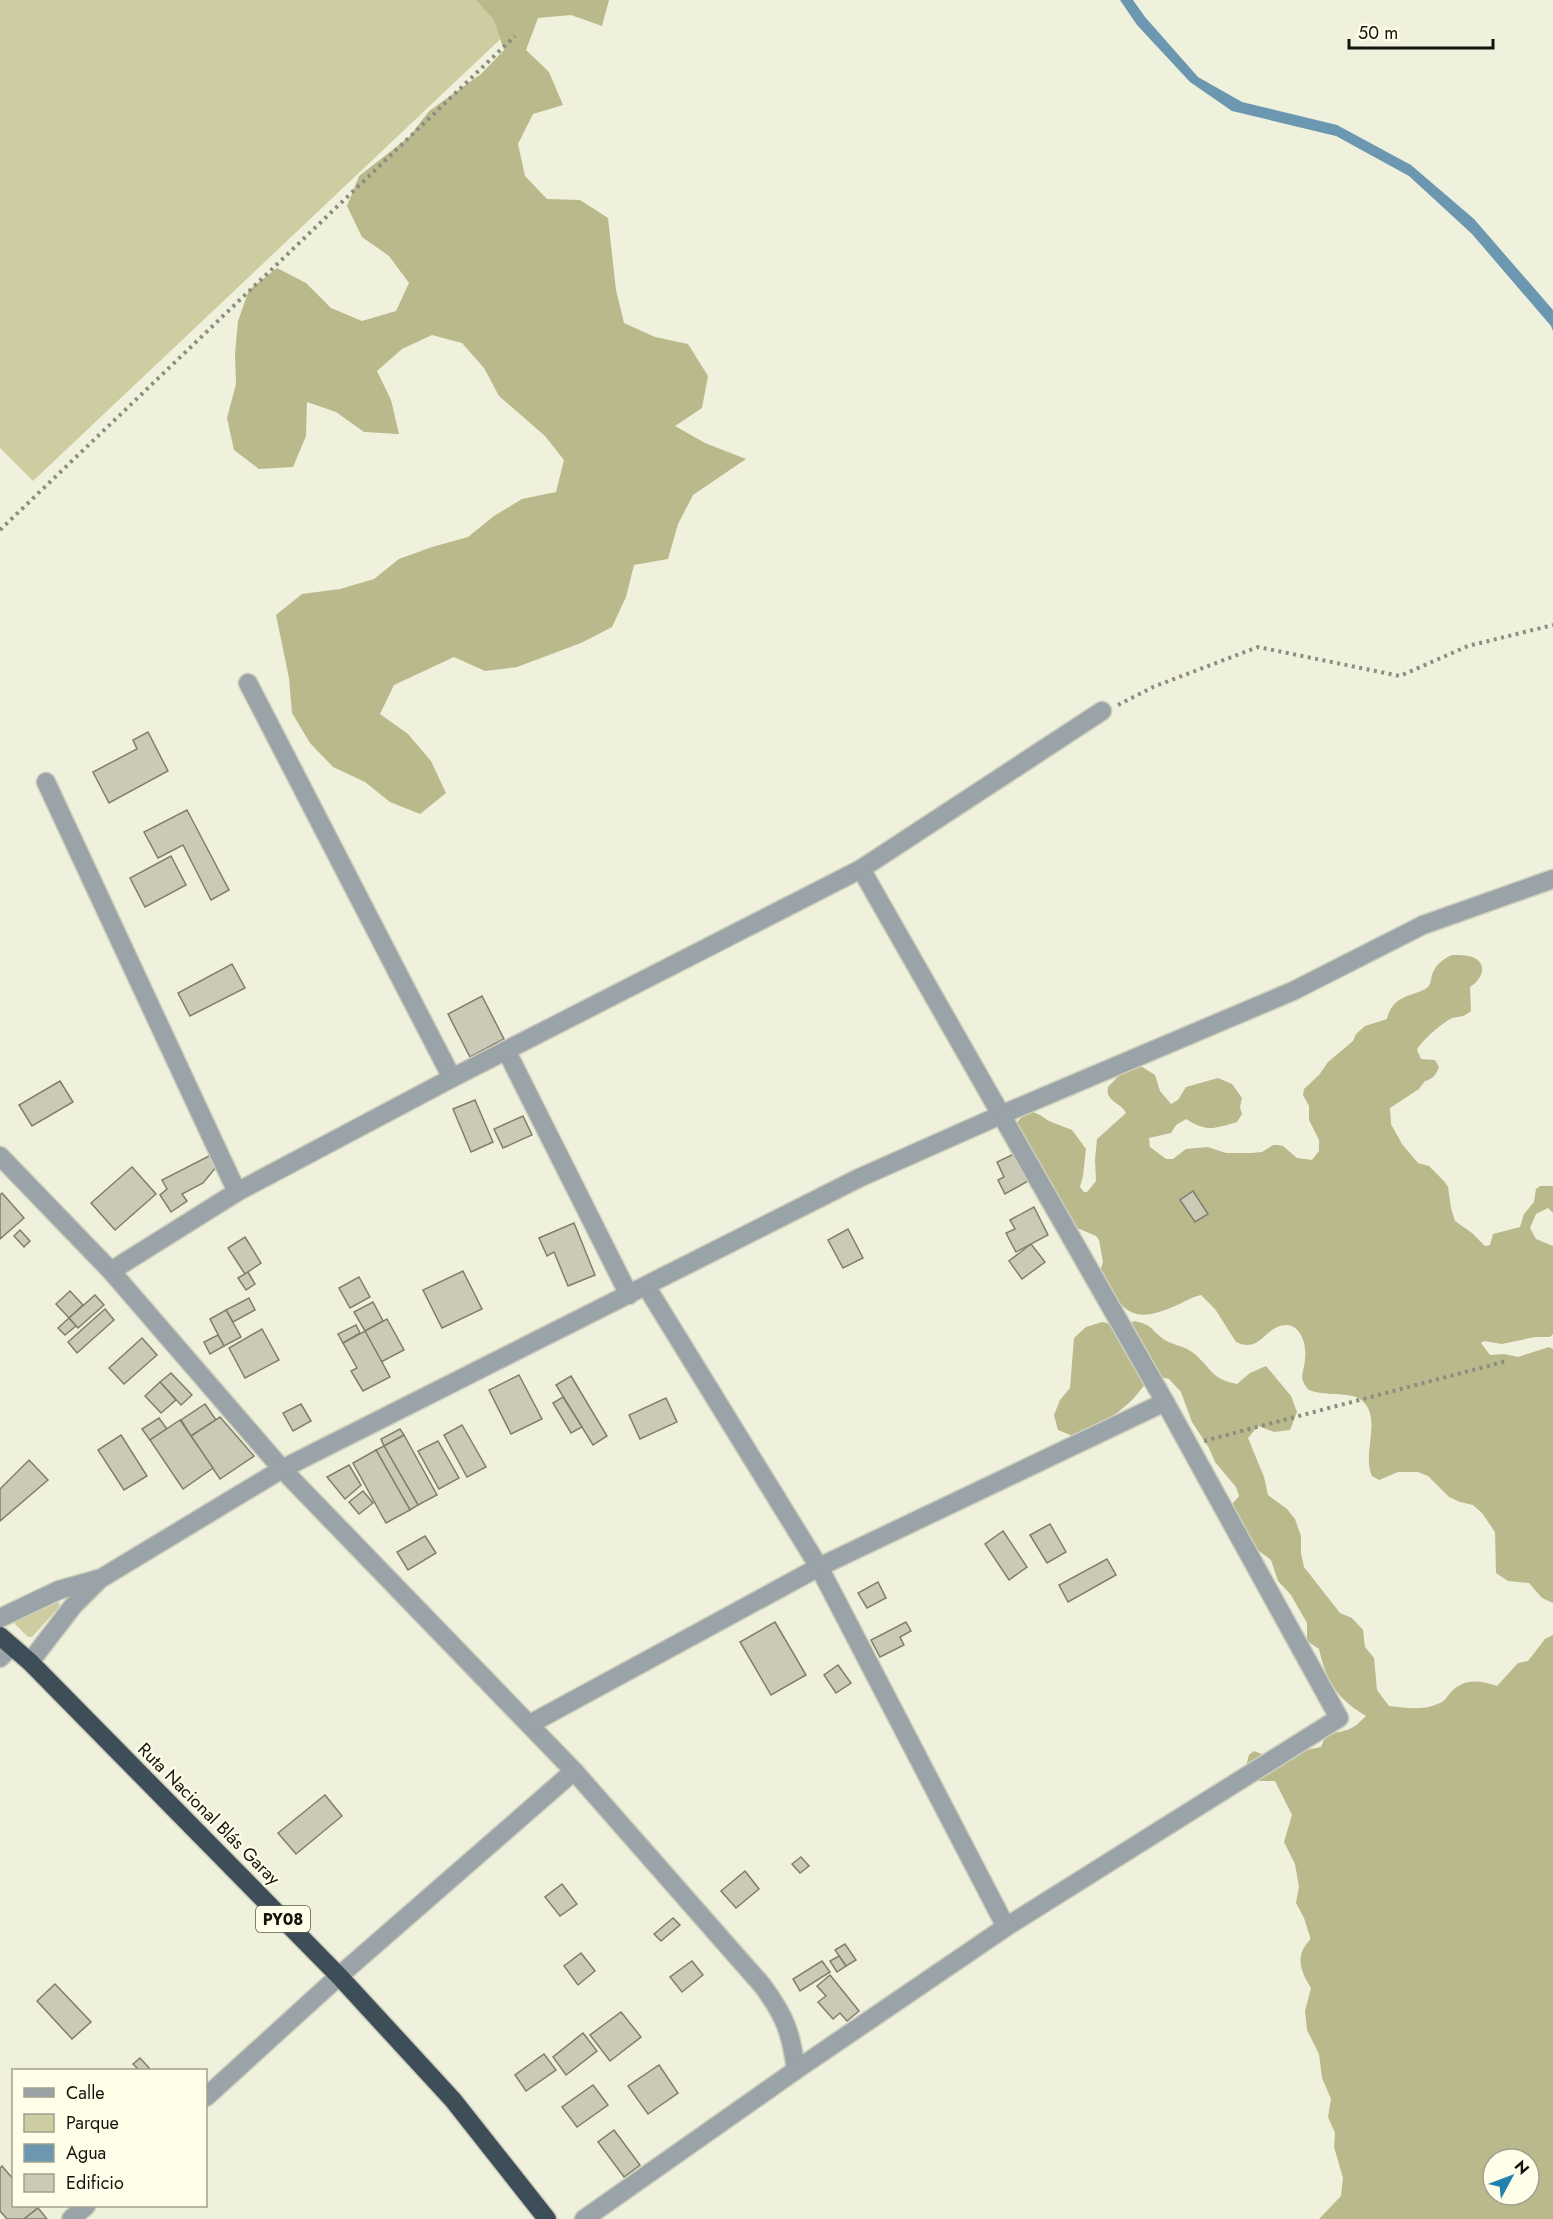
<svg xmlns="http://www.w3.org/2000/svg" width="1553" height="2219" viewBox="0 0 1553 2219" font-family="Jost,sans-serif">
<style>
.green{fill:#cdcda1}
.forest{fill:#b9b98c;fill-rule:evenodd}
.water{fill:#6b97b0}
.building{fill:#cacab6;stroke:#7f7f6c;stroke-width:1.5}
.lines{fill:none;stroke-linecap:round;stroke-linejoin:round}
.street-casing{stroke:#cdcebb;stroke-width:21}
.highway-casing{stroke:#cdcebb;stroke-width:21}
.path{stroke:#8c8d7e;stroke-width:4;stroke-dasharray:3 4.5;stroke-linecap:butt}
.street{stroke:#9aa3a8;stroke-width:18}
.highway{stroke:#3d4e58;stroke-width:18}
.labels{text-anchor:middle;stroke-width:4.5;stroke-linejoin:round;paint-order:stroke}
.shield{fill:#fefee9;stroke:#5a5a4f;stroke-width:1.5}
.shield-label{font-size:16px;font-weight:bold;fill:#14140d}
.street-label{font-size:18px;fill:#14140d;stroke:#fefee9}
</style>
<rect width="100%" height="100%" fill="#f0f1dc"/>
<g class="green">
<polygon points="0,0 482,0 510,30 33,481 0,448"/>
<polygon points="59,1602 60,1606 32,1637 28,1637 14,1623 16,1620"/>
</g>
<g class="forest">
<polygon points="476,0 609,0 602,26 571,15 538,18 526,50 549,72 563,105 533,114 518,144 525,176 547,199 580,200 608,218 616,290 624,323 655,337 688,344 708,376 702,408 675,426 705,443 746,459 693,495 678,524 668,559 634,565 626,597 612,627 581,643 517,667 485,671 454,657 394,685 380,714 408,734 431,761 446,793 420,814 390,802 365,782 333,767 310,743 292,713 289,678 276,615 302,594 340,589 374,579 399,559 432,547 468,537 494,516 522,499 556,492 564,460 545,436 499,396 484,368 462,343 432,335 402,349 377,371 391,400 399,434 364,432 336,412 307,402 306,436 293,467 259,469 234,450 227,418 236,384 235,354 238,321 249,290 277,268 306,283 331,308 362,321 396,311 409,283 389,256 362,237 347,206 359,176 409,137 429,111 481,74 504,50 494,20"/>
<path d="M1452,955c6,0 14,0 20,2 17,6 10,23 -2,30l1,24c-7,6 -9,5 -18,7 -8,2 -33,24 -36,32l4,9 14,1 4,7c-3,8 -6,12 -14,14l-6,8 -29,19 1,16 11,20 16,19 11,3 15,15 4,6 3,21 4,13 17,12 13,13 5,-1 3,-11 27,-7 4,-13 10,-12 2,-13 4,-3h13v27l-5,-5 -12,6 -6,14 6,11 17,7v88l-3,3h-15l-33,7 -18,-3 -3,2 9,12 14,-1 14,3 31,-10 4,2v254l-11,-5 -13,-15 -21,-2 -12,-8 -1,-41 -13,-19 -9,-8 -13,-3 -11,-5 -21,-21 -10,-4h-20l-19,8 -7,-4c-11,-23 12,-60 -12,-77 -10,-7 -37,-3 -51,-9 -3,-3 -6,-7 -7,-12 0,-6 3,-13 3,-19 2,-12 -3,-33 -18,-34 -23,0 -25,29 -51,17l-21,-33 -14,-14c-9,2 -17,7 -26,11 -45,20 -53,4 -75,-34l3,-10 -4,-22 -3,-4 -28,-12 -54,-99 9,-9 8,-5 9,4 9,6 23,9 14,19 -3,27 -3,11 4,5h3l9,-11 -1,-21 2,-21 29,-26c-5,-11 -21,-11 -18,-26l20,-21 11,-1 16,10 5,16 11,13 7,-4 8,-13 32,-9 14,6 10,14 -2,9 2,7 -5,8c-24,7 -30,10 -51,-3l-10,6 -5,8 -22,5 1,9 16,12h7l13,-10 22,-2 18,6h25l11,-1 11,-7h5l5,1 14,12 15,2 7,-9v-11l-10,-20v-14l-6,-11 1,-6 15,-14 9,-13 25,-21 3,-7 9,-8 22,-7c6,-29 37,-22 43,-35 1,-3 1,-6 2,-9 3,-10 11,-16 20,-20z"/>
<path d="M1135,1321c19,5 13,6 27,17 8,7 23,7 34,17 17,16 16,24 41,29l13,-11 16,-7 25,30 6,16 -7,18 -16,2 -16,-6 -10,12 16,39 4,18 19,14 8,10 6,17v17l3,14 36,46 12,5 11,12 2,17 9,11 3,32 12,16c18,2 34,5 51,-3 6,-2 8,-9 13,-13 14,-12 28,-9 44,-4l21,-23 10,-2 17,-22 8,-4v584h-234l22,-23 2,-18 -9,-31 1,-14 -7,-16 3,-18 -9,-21 -3,-24 -12,-24 -2,-19 6,-23c-10,-16 -17,-32 -1,-48v-3l-6,-19 -8,-15 3,-16 -4,-23 -11,-22 8,-27 -17,-34h-22l-7,-15 3,-11 5,-4 8,3 6,4 53,-11c7,-18 10,-12 26,-17 7,-2 14,-9 19,-14 -29,-17 -40,-35 -47,-67l-12,-8v-18l-16,-28 -13,-14 -7,-21 -16,-12 -24,-31 2,-14 6,-7 -3,-9 -21,-25 -6,-14 -17,-26 -11,-30 -12,-13 -15,-4c-9,8 -15,18 -23,26 -16,15 -37,29 -58,35l-15,-6 -4,-15 6,-15 10,-12 4,-50 12,-11 16,-5 17,4zM1493,2159h36v36h-36z"/>
</g>
<polygon class="water" points="1120,0 1133,0 1145,17 1198,77 1242,102 1337,125 1411,165 1474,219 1553,310 1553,331 1551,326 1472,234 1409,176 1336,136 1232,111 1190,82 1137,25"/>
<g class="building">
<polygon points="148,732 168,771 109,803 93,772 137,749 133,740"/>
<polygon points="187,810 229,890 211,900 183,845 158,858 144,832"/>
<polygon points="171,856 186,885 145,907 130,878"/>
<polygon points="232,964 245,988 190,1016 178,993"/>
<polygon points="482,996 504,1039 470,1057 448,1014"/>
<polygon points="60,1081 73,1102 32,1126 19,1105"/>
<polygon points="475,1100 493,1142 471,1152 453,1109"/>
<polygon points="523,1116 532,1135 503,1148 494,1129"/>
<polygon points="1014,1154 1028,1181 1005,1194 998,1180 1004,1177 997,1162"/>
<polygon points="211,1155 217,1166 203,1183 182,1194 187,1201 171,1212 160,1195 167,1189 162,1180"/>
<polygon points="132,1167 156,1194 115,1230 91,1203"/>
<polygon points="1193,1191 1208,1214 1195,1222 1180,1200"/>
<polygon points="2,1193 24,1218 0,1239 0,1195"/>
<polygon points="1034,1207 1048,1235 1016,1252 1006,1233 1015,1229 1010,1220"/>
<polygon points="574,1223 595,1275 568,1286 554,1252 547,1256 539,1238"/>
<polygon points="848,1229 863,1258 843,1268 828,1240"/>
<polygon points="20,1230 30,1241 24,1247 14,1236"/>
<polygon points="245,1237 261,1263 245,1274 228,1248"/>
<polygon points="1031,1244 1045,1262 1022,1279 1009,1261"/>
<polygon points="463,1271 482,1309 442,1328 423,1290"/>
<polygon points="248,1272 255,1284 246,1290 238,1278"/>
<polygon points="359,1277 370,1297 350,1308 339,1288"/>
<polygon points="70,1291 83,1305 69,1318 56,1304"/>
<polygon points="95,1295 104,1305 78,1328 69,1318"/>
<polygon points="249,1298 255,1310 233,1322 226,1310"/>
<polygon points="373,1302 383,1321 365,1331 354,1312"/>
<polygon points="105,1309 114,1320 77,1353 68,1342"/>
<polygon points="226,1310 241,1337 224,1346 210,1319"/>
<polygon points="69,1318 76,1326 65,1335 58,1328"/>
<polygon points="387,1319 404,1350 381,1362 365,1331"/>
<polygon points="356,1325 360,1333 343,1343 338,1334"/>
<polygon points="262,1329 279,1360 245,1378 229,1348"/>
<polygon points="365,1331 390,1377 363,1391 351,1371 357,1368 343,1343"/>
<polygon points="218,1335 224,1346 210,1354 204,1342"/>
<polygon points="142,1338 157,1355 124,1384 109,1368"/>
<polygon points="171,1373 192,1395 181,1405 160,1382"/>
<polygon points="519,1375 542,1419 511,1434 489,1390"/>
<polygon points="571,1376 607,1436 593,1445 556,1385"/>
<polygon points="160,1382 176,1400 161,1413 145,1396"/>
<polygon points="563,1397 582,1427 571,1433 553,1403"/>
<polygon points="666,1398 677,1422 640,1439 629,1415"/>
<polygon points="205,1404 216,1420 191,1436 181,1420"/>
<polygon points="301,1404 311,1421 293,1431 283,1413"/>
<polygon points="220,1417 254,1456 220,1479 191,1436"/>
<polygon points="159,1418 167,1429 150,1440 142,1429"/>
<polygon points="180,1420 213,1468 183,1489 150,1440"/>
<polygon points="462,1425 486,1467 467,1477 444,1435"/>
<polygon points="400,1429 404,1435 384,1446 381,1439"/>
<polygon points="121,1435 147,1476 124,1490 98,1450"/>
<polygon points="404,1435 437,1495 418,1505 384,1446"/>
<polygon points="438,1441 459,1478 439,1489 418,1451"/>
<polygon points="384,1446 418,1505 410,1510 376,1450"/>
<polygon points="376,1450 410,1510 386,1523 353,1463"/>
<polygon points="29,1460 48,1480 0,1521 0,1489"/>
<polygon points="349,1465 361,1485 345,1499 327,1477"/>
<polygon points="363,1491 373,1503 359,1514 349,1502"/>
<polygon points="1050,1524 1066,1552 1047,1563 1030,1535"/>
<polygon points="1003,1531 1027,1567 1009,1580 985,1544"/>
<polygon points="425,1536 436,1553 408,1570 397,1552"/>
<polygon points="1107,1559 1116,1575 1068,1602 1059,1585"/>
<polygon points="878,1582 886,1598 867,1608 858,1593"/>
<polygon points="775,1622 806,1675 771,1695 740,1642"/>
<polygon points="906,1622 911,1631 900,1637 904,1645 880,1657 871,1640"/>
<polygon points="838,1665 851,1683 836,1693 824,1675"/>
<polygon points="325,1795 342,1816 296,1854 278,1833"/>
<polygon points="801,1857 809,1866 800,1873 792,1864"/>
<polygon points="745,1871 759,1889 736,1908 721,1891"/>
<polygon points="562,1884 577,1904 560,1916 545,1897"/>
<polygon points="673,1918 680,1925 661,1941 654,1934"/>
<polygon points="845,1944 856,1960 846,1966 835,1950"/>
<polygon points="581,1953 595,1971 578,1985 564,1966"/>
<polygon points="839,1956 846,1966 837,1972 830,1961"/>
<polygon points="692,1961 703,1975 682,1992 670,1977"/>
<polygon points="822,1961 830,1972 800,1991 793,1979"/>
<polygon points="830,1975 859,2011 847,2021 840,2013 833,2019 818,2002 826,1996 817,1986"/>
<polygon points="55,1984 91,2022 72,2039 37,2001"/>
<polygon points="621,2012 641,2037 610,2061 590,2035"/>
<polygon points="583,2033 597,2051 566,2075 553,2057"/>
<polygon points="544,2054 556,2070 526,2091 515,2075"/>
<polygon points="140,2058 151,2070 139,2070 133,2064"/>
<polygon points="659,2065 678,2093 648,2114 628,2086"/>
<polygon points="593,2085 608,2105 577,2127 562,2107"/>
<polygon points="614,2130 640,2165 624,2177 598,2142"/>
<polygon points="2,2166 14,2180 14,2206 36,2206 38,2208 24,2219 7,2219 0,2211 0,2168"/>
<polygon points="38,2208 47,2219 24,2219"/>
</g>
<g class="lines">
<g class="street-casing">
<g id="street">
<polyline points="248,683 452,1078"/>
<polyline points="46,782 237,1192"/>
<polyline points="506,1050 629,1295"/>
<path d="M0,1156l111,115 171,198 292,302 188,214c23,31 29,47 34,85"/>
<polyline points="111,1271 237,1192 452,1078 861,869 1102,711"/>
<polyline points="646,1286 819,1567 1006,1927"/>
<polyline points="0,1618 59,1590 98,1579"/>
<polyline points="0,1658 11,1647"/>
<polyline points="30,1662 73,1606 100,1579 282,1469 859,1178 1003,1114 1293,991 1423,925 1553,879"/>
<polyline points="530,1724 819,1567 1165,1402"/>
<polyline points="206,2097 339,1976 574,1771"/>
<polyline points="71,2219 86,2206"/>
<polyline points="584,2219 796,2070 1006,1927 1339,1718 1165,1402 861,869"/>
</g>
</g>
<g class="highway-casing">
<polyline id="highway" points="0,1636 30,1662 339,1976 453,2100 547,2219"/>
</g>
<g class="path">
<polyline points="0,530 515,36"/>
<polyline points="1118,705 1153,687 1258,647 1400,676 1468,646 1553,625"/>
<polyline points="1204,1441 1507,1361"/>
</g>
<use href="#street" class="street"/>
<use href="#highway" class="highway"/>
</g>
<g class="labels">
<rect class="shield" x="256" y="1906" width="54" height="26" rx="4.5"/>
<g class="shield-label">
<text x="283" y="1925">PY08</text>
</g>
<g class="street-label">
<text transform="translate(209 1814) rotate(45)" y="6">Ruta Nacional Blás Garay</text>
</g>
</g>
<rect x="12" y="2069" width="195" height="138" fill="#fefee9" stroke="#a0a091" stroke-width="1.5"/>
<rect x="24" y="2088" width="30" height="9" fill="#9aa3a8" stroke="#a0a091" stroke-width="1.5"/>
<text x="66" y="2099" font-size="18" fill="#14140d">Calle</text>
<rect x="24" y="2114" width="30" height="18" fill="#cdcda1" stroke="#a0a091" stroke-width="1.5"/>
<text x="66" y="2129" font-size="18" fill="#14140d">Parque</text>
<rect x="24" y="2144" width="30" height="18" fill="#6b97b0" stroke="#a0a091" stroke-width="1.5"/>
<text x="66" y="2159" font-size="18" fill="#14140d">Agua</text>
<rect x="24" y="2174" width="30" height="18" fill="#cacab6" stroke="#a0a091" stroke-width="1.5"/>
<text x="66" y="2189" font-size="18" fill="#14140d">Edificio</text>
<g transform="translate(1511 2177) rotate(49)"><circle r="28" fill="#fefee9" stroke="#a0a091" stroke-width="1.5"/>
<path d="M0-4.5L10 22L0 15L-10 22Z" fill="#2180ac"/>
<text y="-9" font-size="16" font-weight="bold" text-anchor="middle" fill="#14140d">N</text>
</g>
<path d="M1349 39v9h144v-9" fill="none" stroke="#14140d" stroke-width="3"/>
<text x="1358" y="39" font-size="18" fill="#14140d" stroke="#fefee9" stroke-width="4.5" paint-order="stroke">50 m</text>
</svg>
